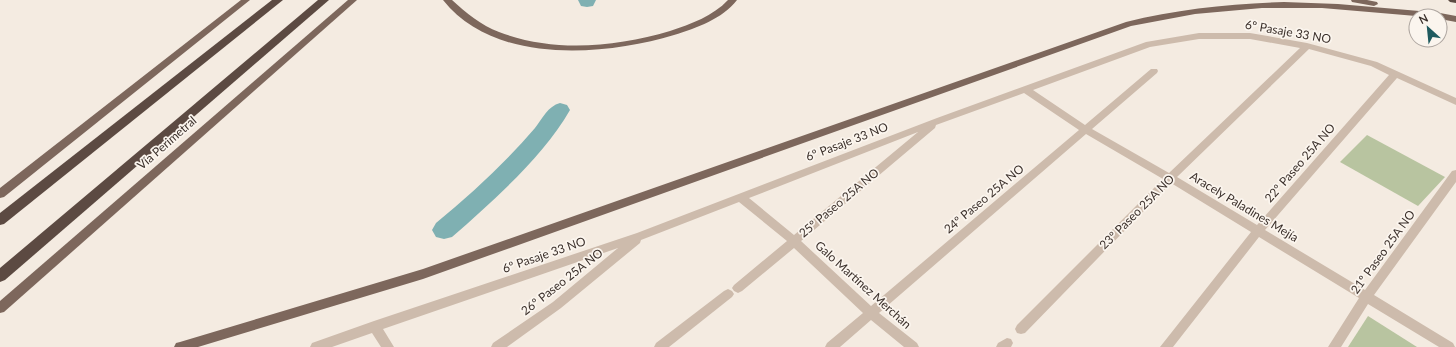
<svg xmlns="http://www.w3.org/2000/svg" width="1456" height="347" viewBox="0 0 1456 347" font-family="Lato,sans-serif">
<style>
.green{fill:#b8c4a0}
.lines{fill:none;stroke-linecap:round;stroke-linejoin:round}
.canal{fill:#7fb0b2;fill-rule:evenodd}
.street{fill:#cdbbac;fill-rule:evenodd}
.primary{fill:#7d675c;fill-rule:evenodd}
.highway{fill:#5c4a42;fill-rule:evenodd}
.labels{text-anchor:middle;stroke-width:3.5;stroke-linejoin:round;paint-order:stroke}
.street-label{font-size:12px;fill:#3b302b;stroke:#fbf5ee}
</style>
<rect width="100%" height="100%" fill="#f4ebe1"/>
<g class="green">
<polygon points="1367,135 1445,177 1418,206 1340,162"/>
<polygon points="1368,316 1417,347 1348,347"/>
</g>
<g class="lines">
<g class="canal">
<polygon points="578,0 596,0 593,6 587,7 581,6"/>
<path d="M560,103l7,2 3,5c-27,47 -77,91 -118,127l-8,2 -8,-2 -4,-7 4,-7c35,-29 69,-60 99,-95 7,-9 13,-22 25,-25z"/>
</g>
<g class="street">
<path d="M1199,33h51l57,10 70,19 79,36v7l-59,-27 -132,152 100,60 87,-119 4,-1v12l-82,113 79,48 2,4h-16l-71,-43 -27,43h-13l31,-49 -100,-61 -86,110h-13l91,-115 -80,-49 -146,150 -4,1 -4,-1 -2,-4 2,-4 146,-146 -77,-45 -207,179 38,30 2,4h-15l-33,-27 -31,27h-15l2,-4 36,-30 -69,-65 -52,43 -4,2 -4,-2 -2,-3 2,-3 53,-44 -48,-39 -98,38 -1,3 -79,65 -54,39h-16l2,-4 60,-41 65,-54 -235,81 11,18h-13l-9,-14 -40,14h-22l2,-4 62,-22 263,-88 300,-115 209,-76zM1199,39h51l50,9 -131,125 -77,-44 65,-56 1,-2 -1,-2h-6l-66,56 -52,-35 117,-43zM1309,49l62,17 18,9 -132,150 -80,-48zM1024,93l55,37 -208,176 -70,-65 134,-113 1,-3zM918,132l-124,103 -45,-37z"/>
<polygon points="728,289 732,291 734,294 732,297 669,347 654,347 656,343 724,291"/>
<polygon points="1007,338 1011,339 1013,343 1011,347 996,347 998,343"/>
</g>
<g class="primary">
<polygon points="241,0 250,0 4,197 0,198 0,188"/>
<polygon points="348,0 357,0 4,312 0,313 0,301"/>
<path d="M443,0h9c14,13 29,25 47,32 55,21 116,15 171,-1 21,-7 43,-15 58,-31h9c-15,19 -40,28 -63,35 -70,21 -180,30 -231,-35z"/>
<polygon points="1351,0 1367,0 1377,2 1378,4 1374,6 1352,2"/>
<path d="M1284,2l54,2 93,8 4,3 -19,1 -94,-8h-60l-67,6 -64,12 -708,253 -225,68h-24l2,-4 4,-1 243,-73 703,-247c51,-13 105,-18 158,-20z"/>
<polygon points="1440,13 1456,16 1456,22 1440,19 1440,16 1436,16"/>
</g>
<g class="highway">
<polygon points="272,0 283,0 4,224 0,225 0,213"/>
<polygon points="318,0 329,0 5,280 0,282 0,268"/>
<polygon points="1448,0 1456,0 1456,3 1450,2"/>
</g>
</g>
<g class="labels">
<g class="street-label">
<text transform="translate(1288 32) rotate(10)" y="4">6º Pasaje 33 NO</text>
<text transform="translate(847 142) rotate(-21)" y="4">6º Pasaje 33 NO</text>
<text transform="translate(167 143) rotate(-41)" y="4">Vía Perimetral</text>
<text transform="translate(1300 163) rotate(-49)" y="4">22º Paseo 25A NO</text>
<text transform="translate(984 199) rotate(-40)" y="4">24º Paseo 25A NO</text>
<text transform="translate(839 203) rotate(-40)" y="4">25º Paseo 25A NO</text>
<text transform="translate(1244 207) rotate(31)" y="4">Aracely Paladines Mejía</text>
<text transform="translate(1137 212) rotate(-45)" y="4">23º Paseo 25A NO</text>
<text transform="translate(1383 252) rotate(-54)" y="4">21º Paseo 25A NO</text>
<text transform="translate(544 255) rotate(-19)" y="4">6º Pasaje 33 NO</text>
<text transform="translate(562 282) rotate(-38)" y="4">26º Paseo 25A NO</text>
<text transform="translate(863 285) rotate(42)" y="4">Galo Martínez Merchán</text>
</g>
</g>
<g transform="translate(1428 28) rotate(333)"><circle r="19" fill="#fbf5ee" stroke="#aea6a0"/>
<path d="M0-3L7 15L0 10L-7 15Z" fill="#1f5a5e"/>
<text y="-6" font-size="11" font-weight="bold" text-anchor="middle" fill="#3b302b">N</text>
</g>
</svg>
